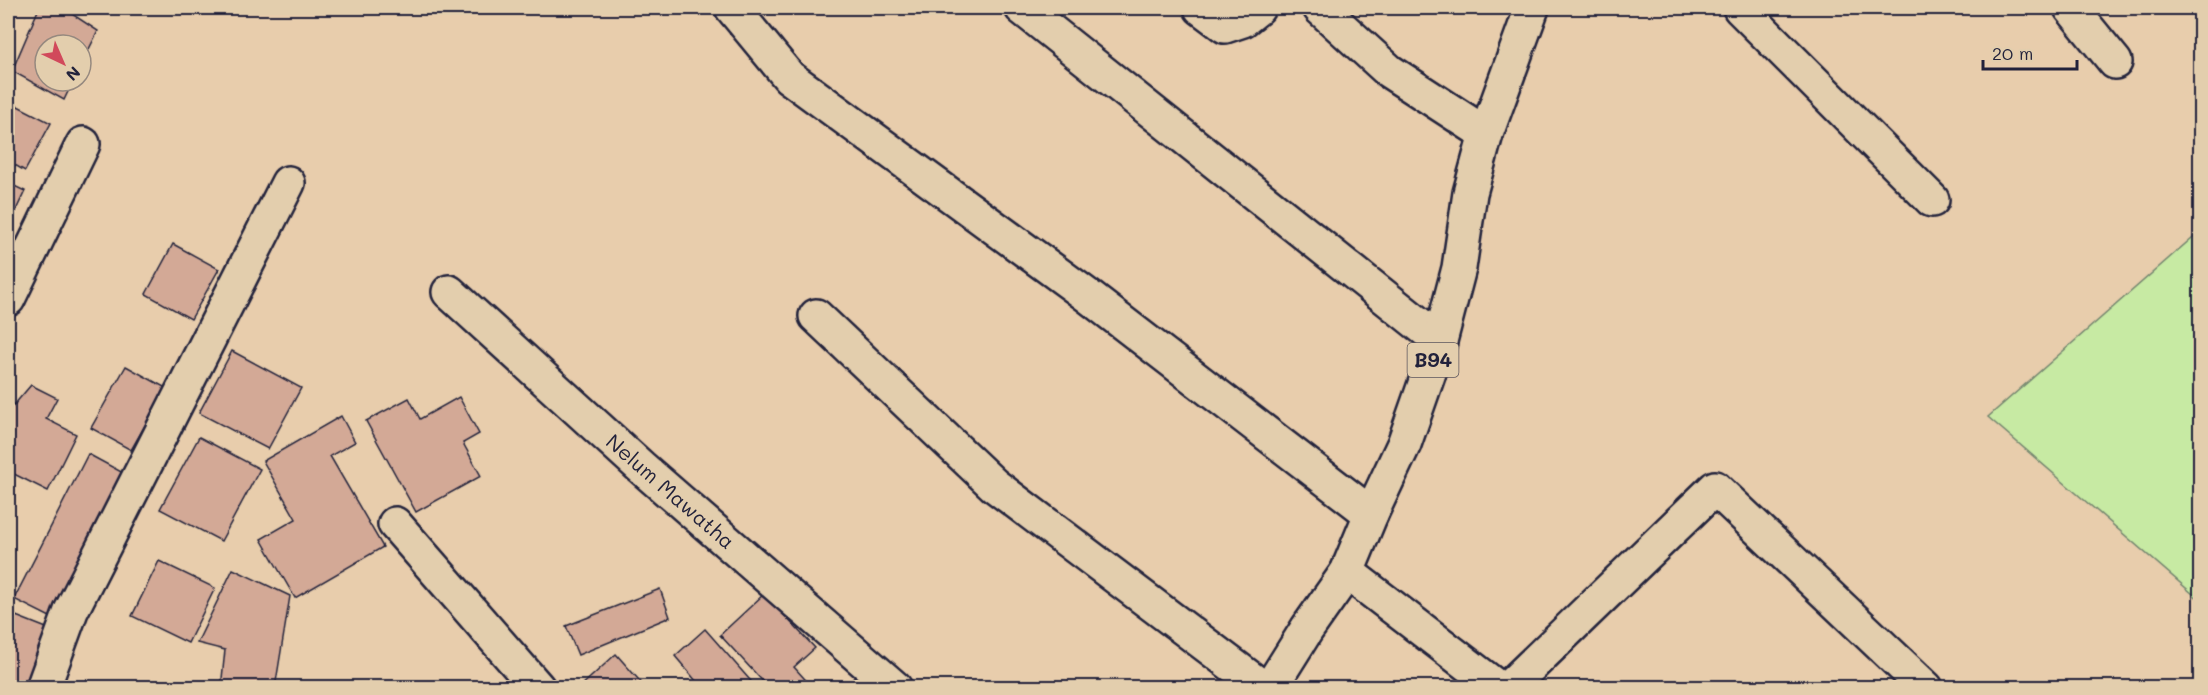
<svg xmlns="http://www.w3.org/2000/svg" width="2208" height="695" viewBox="0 0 2208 695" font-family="Mali,sans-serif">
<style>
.green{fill:#c7eaa3;stroke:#74866f;stroke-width:1.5}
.building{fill:#d3a996;stroke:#22223b;stroke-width:1.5}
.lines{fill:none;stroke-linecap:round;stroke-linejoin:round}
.minor-casing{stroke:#22223b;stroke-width:38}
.major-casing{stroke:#22223b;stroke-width:38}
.minor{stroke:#e3cead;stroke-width:33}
.major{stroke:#e3cead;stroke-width:33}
.labels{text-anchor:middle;stroke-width:6;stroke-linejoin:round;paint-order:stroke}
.shield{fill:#e3cead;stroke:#5c565d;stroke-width:1.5}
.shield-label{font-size:20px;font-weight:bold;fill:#22223b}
.street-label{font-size:21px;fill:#22223b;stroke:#e3cead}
</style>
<rect width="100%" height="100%" fill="#e8cdac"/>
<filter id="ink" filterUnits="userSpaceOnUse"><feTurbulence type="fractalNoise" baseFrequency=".0167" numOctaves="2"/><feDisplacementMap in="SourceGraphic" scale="12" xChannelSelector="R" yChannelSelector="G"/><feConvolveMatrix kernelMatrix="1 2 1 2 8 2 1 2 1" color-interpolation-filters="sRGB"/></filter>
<g filter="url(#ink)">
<polygon class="green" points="2200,231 2200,600 1988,417"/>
<g class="building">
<polygon points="39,8 63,8 98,31 81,65 81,45 45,45 45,81 73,81 64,100 12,71"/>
<polygon points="8,101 51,123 25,171 8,161"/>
<polygon points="8,183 25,191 8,227"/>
<polygon points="173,244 219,269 191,319 146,294"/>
<polygon points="232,351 301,388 268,449 199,413"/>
<polygon points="126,366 166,388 131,450 91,428"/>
<polygon points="31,385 57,398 46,419 76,434 48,491 8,471 8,412"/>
<polygon points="459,397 479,434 463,443 481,476 416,512 366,421 409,398 420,419"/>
<polygon points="341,416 355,442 330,456 383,547 295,598 261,539 296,519 263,461"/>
<polygon points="199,437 260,469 221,541 160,509"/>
<polygon points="88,454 127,475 54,619 14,599"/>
<polygon points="159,561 215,588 188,643 132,616"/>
<polygon points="233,569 290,596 275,688 221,688 225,650 197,643"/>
<polygon points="660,589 670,617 578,655 566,626"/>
<polygon points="764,594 815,648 794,667 813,688 769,688 720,635"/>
<polygon points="16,616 54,631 32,688 8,688 8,637"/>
<polygon points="705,629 757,688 702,688 675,656"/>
<polygon points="616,654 646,688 579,688"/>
<polygon points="860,673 871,688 841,688"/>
</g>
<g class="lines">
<g class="minor-casing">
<g id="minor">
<polyline points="732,8 789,77 1088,296 1371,514"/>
<polyline points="1022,8 1440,341"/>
<polyline points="1201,8 1225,26 1243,20 1258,8"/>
<polyline points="1320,8 1389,71 1486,134"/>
<polyline points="1740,8 1932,200"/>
<polyline points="2071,8 2115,62"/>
<polyline points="449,292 641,467 895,688"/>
<polyline points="8,299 83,144"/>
<polyline points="816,316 994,485 1263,688"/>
<polyline points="395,524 538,688"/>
<polyline points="1347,572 1498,688"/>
<polyline points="43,688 71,611 288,183"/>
<polyline points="1508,688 1715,488 1926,688"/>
</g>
</g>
<g class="major-casing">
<polyline id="major" points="1270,688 1307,629 1347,572 1371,514 1404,444 1440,341 1459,268 1470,193 1486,134 1532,8"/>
</g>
<use href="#minor" class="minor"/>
<use href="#major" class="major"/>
</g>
</g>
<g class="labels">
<rect class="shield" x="1407.5" y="343" width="51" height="34" rx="4.5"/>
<g class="shield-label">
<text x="1433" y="367">B94</text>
</g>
<g class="street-label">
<text transform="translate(670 492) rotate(41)" y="7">Nelum Mawatha</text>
</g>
</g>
<rect width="2208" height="695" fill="none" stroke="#e3cead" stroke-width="30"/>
<rect x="15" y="15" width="2178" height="665" fill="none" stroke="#22223b" stroke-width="2" filter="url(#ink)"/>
<g transform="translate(63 63) rotate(136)"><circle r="28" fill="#e3cead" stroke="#96897f" stroke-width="1.5"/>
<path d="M0-4.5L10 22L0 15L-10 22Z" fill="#d1495b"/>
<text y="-9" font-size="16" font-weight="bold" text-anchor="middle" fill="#22223b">N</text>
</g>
<path d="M1983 60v9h94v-9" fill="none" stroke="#22223b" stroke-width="3"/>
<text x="1992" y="60" font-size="18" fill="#22223b" stroke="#e3cead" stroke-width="4.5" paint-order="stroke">20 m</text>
</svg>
